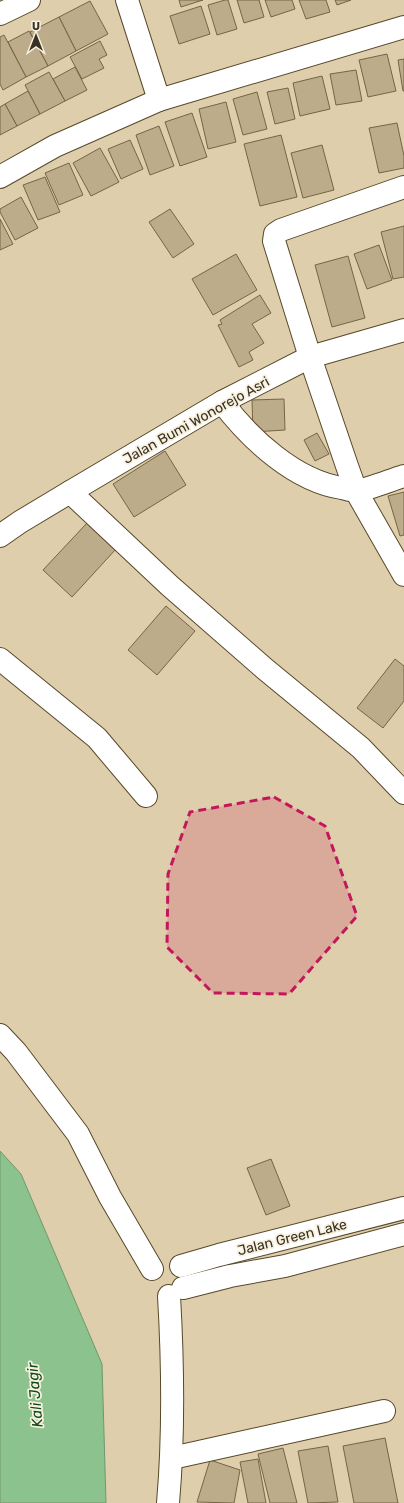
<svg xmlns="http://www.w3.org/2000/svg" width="404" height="1503" viewBox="0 0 404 1503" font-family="Rubik,sans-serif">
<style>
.water{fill:#8bc28d;stroke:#72976e}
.building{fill:#bcac89;stroke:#746545}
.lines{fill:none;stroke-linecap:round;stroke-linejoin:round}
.minor-casing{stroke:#574829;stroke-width:24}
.minor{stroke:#fff;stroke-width:22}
.marked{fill:#c2185b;fill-opacity:0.2;stroke:#c2185b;stroke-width:3;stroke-dasharray:8 5;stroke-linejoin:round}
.labels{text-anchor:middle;stroke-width:3.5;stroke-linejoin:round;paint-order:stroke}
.street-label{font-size:14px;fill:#393224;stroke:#f8f0de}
.water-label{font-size:15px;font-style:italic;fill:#0d4917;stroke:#f8f0de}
</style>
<rect width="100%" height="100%" fill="#dfceab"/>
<polygon class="water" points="0,1151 21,1174 102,1364 106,1503 0,1503"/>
<g class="building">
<polygon points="179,0 203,0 181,7"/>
<polygon points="225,0 228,0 237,29 217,35 208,5"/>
<polygon points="237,0 259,0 264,17 244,23"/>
<polygon points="265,0 292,0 295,9 271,17"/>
<polygon points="299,0 326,0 330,12 306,19"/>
<polygon points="335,0 351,0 337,5"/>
<polygon points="90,1 108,34 76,51 59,17"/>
<polygon points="201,6 210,34 179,44 170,16"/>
<polygon points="59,17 76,51 48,66 30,32"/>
<polygon points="29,31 48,66 26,77 8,42"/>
<polygon points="4,35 26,77 3,90 0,84 0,37"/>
<polygon points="100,41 107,55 99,59 104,68 82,79 70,57"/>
<polygon points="387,54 396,91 368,97 359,60"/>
<polygon points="404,59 404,91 403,91 398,60"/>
<polygon points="75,67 87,90 65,101 53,79"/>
<polygon points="356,70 362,101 336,105 330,74"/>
<polygon points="49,72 65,101 40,114 25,85"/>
<polygon points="322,76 330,109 300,116 293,83"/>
<polygon points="288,88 295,119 275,124 267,92"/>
<polygon points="28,91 40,114 17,126 5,104"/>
<polygon points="257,92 267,129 243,135 233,99"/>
<polygon points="226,102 236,142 208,149 199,109"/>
<polygon points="5,104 17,126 0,135 0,107"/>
<polygon points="192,113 207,157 180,166 165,122"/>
<polygon points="397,123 404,156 404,168 379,173 369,128"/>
<polygon points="159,126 174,166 150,175 136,135"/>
<polygon points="281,135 297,197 260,206 244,144"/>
<polygon points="130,140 143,169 121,179 108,149"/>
<polygon points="322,145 334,190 303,198 291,153"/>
<polygon points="100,148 119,182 91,196 73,163"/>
<polygon points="69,163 83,195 59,205 45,173"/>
<polygon points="45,177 60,212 38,220 23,185"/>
<polygon points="21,197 38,228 15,240 0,212 0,209"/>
<polygon points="170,209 194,244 173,258 149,222"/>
<polygon points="0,219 13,244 0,250"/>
<polygon points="404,226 404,277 393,279 381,232"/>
<polygon points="379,245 392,280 367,289 354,254"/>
<polygon points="236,254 257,290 213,315 192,279"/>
<polygon points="348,256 365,318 332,327 315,265"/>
<polygon points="260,295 271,313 252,324 264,343 249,352 253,360 239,367 218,325 222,324 220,320"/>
<polygon points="284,399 285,430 253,432 252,400"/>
<polygon points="317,433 329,454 315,461 304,440"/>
<polygon points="165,451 186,485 134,517 113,484"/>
<polygon points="404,492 404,535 400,536 388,496"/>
<polygon points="87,523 116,549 72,597 43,570"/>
<polygon points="166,606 195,631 157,675 128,650"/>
<polygon points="395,659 404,666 404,701 383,728 357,708"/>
<polygon points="271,1159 290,1206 266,1215 247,1168"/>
<polygon points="385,1438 398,1503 354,1503 343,1446"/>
<polygon points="328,1446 338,1502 308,1503 298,1451"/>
<polygon points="283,1448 297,1503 270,1503 258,1454"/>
<polygon points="258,1459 266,1503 248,1503 240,1462"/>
<polygon points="210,1460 240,1470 234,1503 197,1502"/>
</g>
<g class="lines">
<g class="minor-casing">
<g id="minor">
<polyline points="127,0 159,100"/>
<polyline points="0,14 29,0"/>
<polyline points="0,177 55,146 159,100 404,27"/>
<polyline points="404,187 281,230 275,234 274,241 310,357 347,466 356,491 404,575"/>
<path d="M222,402c28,37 73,79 120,86 4,1 10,3 15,3 12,-2 34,-11 47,-15"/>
<polyline points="70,492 170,586 265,669 361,748 404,793"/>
<polyline points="0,536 20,522 70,492 222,402 310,357 404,330"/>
<polyline points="0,659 97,738 146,796"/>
<polyline points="0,1035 16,1052 78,1134 110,1197 152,1269"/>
<polyline points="181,1266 219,1255 404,1208"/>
<polyline points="183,1288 230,1276 285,1266 404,1234"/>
<polyline points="172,1458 384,1411"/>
<path d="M168,1503c6,-69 5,-138 1,-207"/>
</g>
</g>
<use href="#minor" class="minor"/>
</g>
<path class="marked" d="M274,797l51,29 32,90 -68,78 -76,-1 -46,-46 1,-73 22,-62z"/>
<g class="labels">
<g class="street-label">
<text transform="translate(196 420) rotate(-29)" y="5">Jalan Bumi Wonorejo Asri</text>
<text transform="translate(292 1237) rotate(-14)" y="5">Jalan Green Lake</text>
</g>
<g class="water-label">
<text transform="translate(35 1395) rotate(-95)" y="5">Kali Jagir</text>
</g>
</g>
<g transform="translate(36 36)" stroke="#f8f0de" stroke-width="3" paint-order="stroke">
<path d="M0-3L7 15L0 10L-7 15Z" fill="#393224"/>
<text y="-6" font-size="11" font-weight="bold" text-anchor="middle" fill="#393224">U</text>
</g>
</svg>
